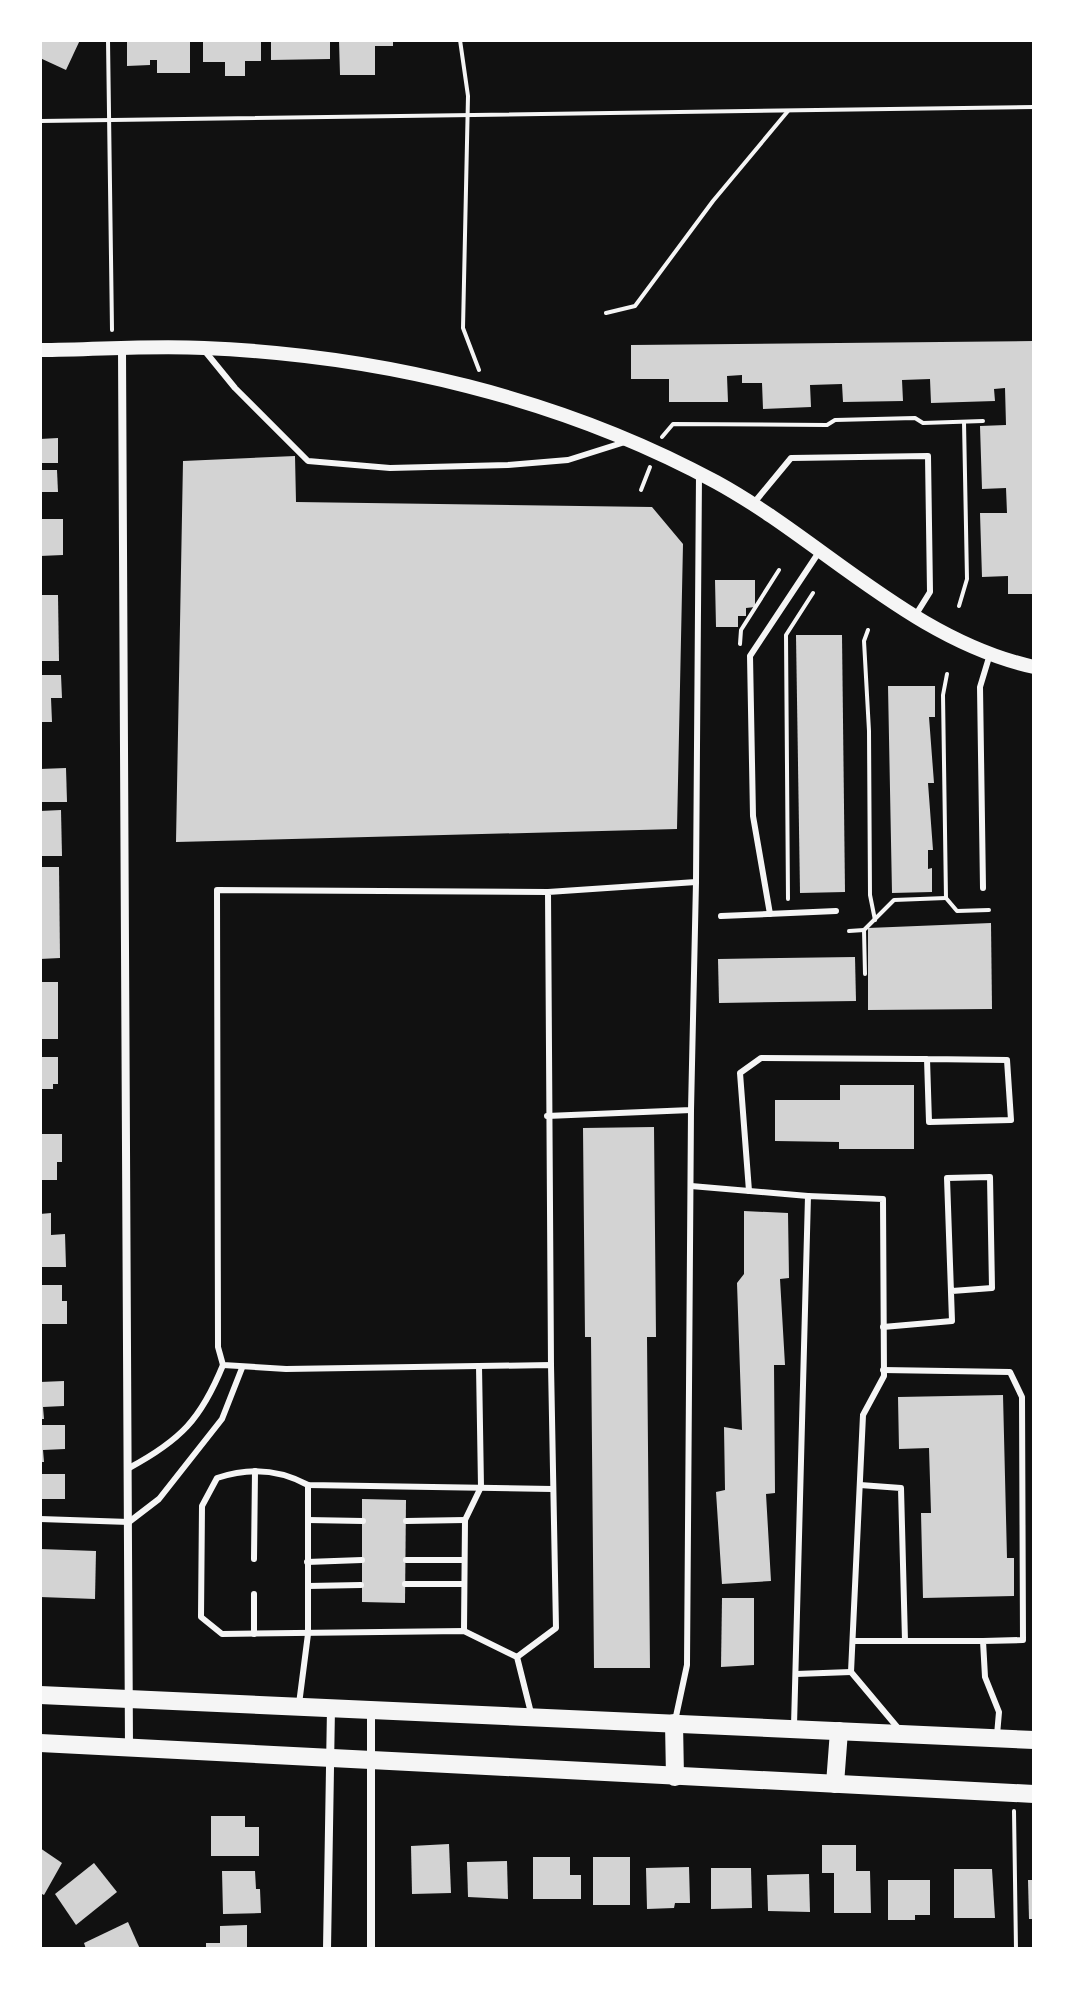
<svg xmlns="http://www.w3.org/2000/svg" width="1074" height="1989" viewBox="0 0 1074 1989" font-family="'Source Sans 3',sans-serif">
<style>
.building{fill:#d3d3d3}
.lines{fill:none;stroke-linecap:round;stroke-linejoin:round}
.path{stroke:#f5f5f5;stroke-width:4}
.service{stroke:#f5f5f5;stroke-width:6}
.minor{stroke:#f5f5f5;stroke-width:8}
.tertiary{stroke:#f5f5f5;stroke-width:14}
.primary{stroke:#f5f5f5;stroke-width:18}
</style>
<rect width="100%" height="100%" fill="#111"/>
<g class="building">
<polygon points="40,40 80,40 66,70 40,58"/>
<polygon points="127,40 190,40 190,73 157,73 157,60 150,60 150,65 127,66"/>
<polygon points="203,40 261,40 261,61 245,61 245,76 225,76 225,62 203,62"/>
<polygon points="271,40 330,40 330,59 271,60"/>
<polygon points="339,40 393,40 393,46 375,46 375,75 340,75"/>
<polygon points="1034,341 1034,594 1008,594 1008,576 982,577 980,513 1007,513 1006,488 982,489 980,426 1006,425 1005,388 994,389 995,401 931,403 930,379 902,380 903,401 843,402 842,384 810,385 811,407 763,409 762,383 742,383 742,375 727,376 728,402 669,402 669,379 631,379 631,345"/>
<polygon points="58,438 58,463 40,463 40,439"/>
<polygon points="295,456 296,502 652,507 683,544 677,829 176,842 183,461"/>
<polygon points="40,470 57,470 58,492 40,492"/>
<polygon points="40,519 63,519 63,555 40,556"/>
<polygon points="715,580 755,580 755,607 746,608 746,616 738,616 738,627 716,627"/>
<polygon points="40,595 58,595 59,661 40,661"/>
<polygon points="796,635 842,635 845,892 800,893"/>
<polygon points="40,675 61,675 62,698 51,698 52,722 40,722"/>
<polygon points="888,686 935,686 935,717 929,717 934,783 928,783 933,850 928,850 928,869 932,868 932,892 892,893"/>
<polygon points="66,768 67,802 40,802 40,769"/>
<polygon points="61,810 62,856 40,856 40,811"/>
<polygon points="40,867 59,867 60,958 40,959"/>
<polygon points="991,923 992,1009 868,1010 868,928"/>
<polygon points="855,957 856,1001 719,1003 718,959"/>
<rect x="40" y="982" width="18" height="57"/>
<polygon points="40,1057 58,1057 58,1084 53,1084 53,1089 40,1089"/>
<polygon points="840,1085 914,1085 914,1149 839,1149 839,1142 775,1141 775,1100 840,1100"/>
<polygon points="654,1127 656,1337 647,1337 650,1668 594,1668 591,1337 585,1337 583,1128"/>
<polygon points="40,1134 62,1134 62,1162 57,1162 57,1180 40,1180"/>
<polygon points="744,1211 788,1213 789,1278 780,1279 785,1365 774,1365 775,1493 766,1494 771,1581 722,1584 716,1492 725,1490 724,1427 742,1430 737,1283 744,1274"/>
<polygon points="51,1213 51,1235 65,1234 66,1267 40,1267 40,1214"/>
<polygon points="40,1285 62,1285 62,1301 67,1301 67,1324 40,1324"/>
<polygon points="64,1381 64,1406 43,1407 44,1419 40,1419 40,1382"/>
<polygon points="1003,1395 1007,1558 1014,1558 1014,1596 923,1598 921,1513 931,1513 929,1448 899,1449 898,1397"/>
<polygon points="40,1425 65,1425 65,1449 43,1450 44,1462 40,1462"/>
<rect x="40" y="1474" width="25" height="25"/>
<polygon points="362,1499 406,1500 405,1603 362,1602"/>
<polygon points="40,1549 96,1551 95,1599 40,1597"/>
<polygon points="722,1598 754,1598 754,1665 721,1667"/>
<polygon points="211,1816 245,1816 245,1827 259,1827 259,1856 211,1856"/>
<polygon points="449,1844 451,1893 412,1894 411,1846"/>
<polygon points="822,1845 856,1845 856,1871 870,1871 871,1913 834,1913 834,1873 822,1873"/>
<polygon points="40,1848 62,1863 44,1895 40,1893"/>
<polygon points="533,1857 570,1857 570,1875 581,1875 581,1899 533,1899"/>
<rect x="593" y="1857" width="37" height="48"/>
<polygon points="507,1861 508,1899 468,1897 467,1862"/>
<polygon points="94,1863 117,1892 76,1925 55,1894"/>
<polygon points="689,1867 690,1903 675,1903 674,1908 647,1909 646,1868"/>
<polygon points="711,1868 751,1868 752,1908 711,1909"/>
<polygon points="954,1869 992,1869 995,1918 954,1918"/>
<polygon points="222,1871 255,1871 256,1889 260,1889 261,1913 223,1914"/>
<polygon points="809,1874 810,1912 768,1911 767,1875"/>
<polygon points="888,1880 930,1880 930,1915 915,1915 915,1920 888,1920"/>
<polygon points="1028,1880 1034,1880 1034,1919 1029,1919"/>
<polygon points="128,1922 140,1949 86,1949 84,1943"/>
<polygon points="247,1925 247,1949 206,1949 206,1943 220,1943 220,1926"/>
</g>
<g class="lines">
<g class="path">
<polyline points="108,40 112,330"/>
<polyline points="460,40 468,96 463,328 479,370"/>
<polyline points="40,121 1034,107"/>
<polyline points="606,313 635,306 713,201 788,111"/>
<polyline points="662,437 673,424 827,425 835,420 915,418 923,423 983,421"/>
<polyline points="641,490 650,467"/>
<polyline points="959,606 967,579 964,422"/>
<polyline points="868,630 864,641 869,731 870,895 875,920"/>
<polyline points="740,644 741,630 779,570"/>
<polyline points="947,674 943,695 946,898 957,911 989,910"/>
<polyline points="788,899 786,635 813,593"/>
<polyline points="849,931 864,930"/>
<polyline points="865,974 864,930 894,900 946,898"/>
<polyline points="1014,1811 1016,1949"/>
</g>
<g class="service">
<polyline points="204,350 235,388 308,461 390,468 508,465 568,460 625,442"/>
<polyline points="753,504 791,458 928,456 930,592 915,616"/>
<polyline points="983,888 980,687 990,654"/>
<polyline points="770,914 753,816 750,656 819,552"/>
<polyline points="721,916 836,911"/>
<polyline points="547,1116 691,1110 696,882"/>
<polyline points="691,1186 808,1196"/>
<polyline points="749,1191 740,1073 761,1058 917,1059 927,1059 1007,1060 1011,1120 929,1122 927,1059"/>
<polyline points="883,1327 952,1321 947,1178 990,1177 992,1288 952,1291"/>
<polyline points="551,1365 548,892 696,882 699,475"/>
<polyline points="883,1370 1010,1372 1022,1397 1023,1640 983,1641 985,1677 999,1712 997,1735"/>
<path d="M129,1468c52,-28 72,-49 94,-103"/>
<polyline points="860,1485 901,1488 905,1641"/>
<polyline points="40,1519 129,1522 159,1499 222,1419 242,1368"/>
<polyline points="308,1520 363,1521"/>
<polyline points="406,1521 465,1520"/>
<polyline points="254,1559 255,1471"/>
<polyline points="406,1560 463,1560"/>
<polyline points="307,1562 362,1560"/>
<polyline points="405,1584 463,1584"/>
<polyline points="308,1586 361,1585"/>
<polyline points="464,1631 465,1520 481,1487 479,1366"/>
<polyline points="254,1634 254,1594"/>
<polyline points="853,1641 983,1641"/>
<polyline points="517,1657 556,1628 551,1365 286,1369 223,1365 218,1347 217,890 548,892"/>
<polyline points="796,1674 851,1672"/>
<polyline points="299,1704 308,1634 308,1485"/>
<path d="M531,1713l-14,-56 -53,-26 -242,3 -21,-17 1,-111 15,-28c32,-11 62,-9 91,7l244,4"/>
<polyline points="675,1721 687,1665 691,1110"/>
<polyline points="794,1726 808,1196 883,1199 884,1376 863,1415 851,1672 898,1728"/>
</g>
<g class="minor">
<polyline points="122,350 129,1747"/>
<polyline points="371,1710 371,1949"/>
<polyline points="327,1949 331,1708"/>
</g>
<path class="tertiary" d="M40,350c54,0 110,-5 164,-2 175,7 357,50 512,134 106,58 196,158 318,185"/>
<g class="primary">
<polyline points="40,1695 1034,1740"/>
<polyline points="674,1723 675,1777"/>
<polyline points="40,1743 1034,1794"/>
<polyline points="835,1784 839,1731"/>
</g>
</g>
<rect width="1074" height="1989" fill="none" stroke="#ffffff" stroke-width="84"/>
</svg>
